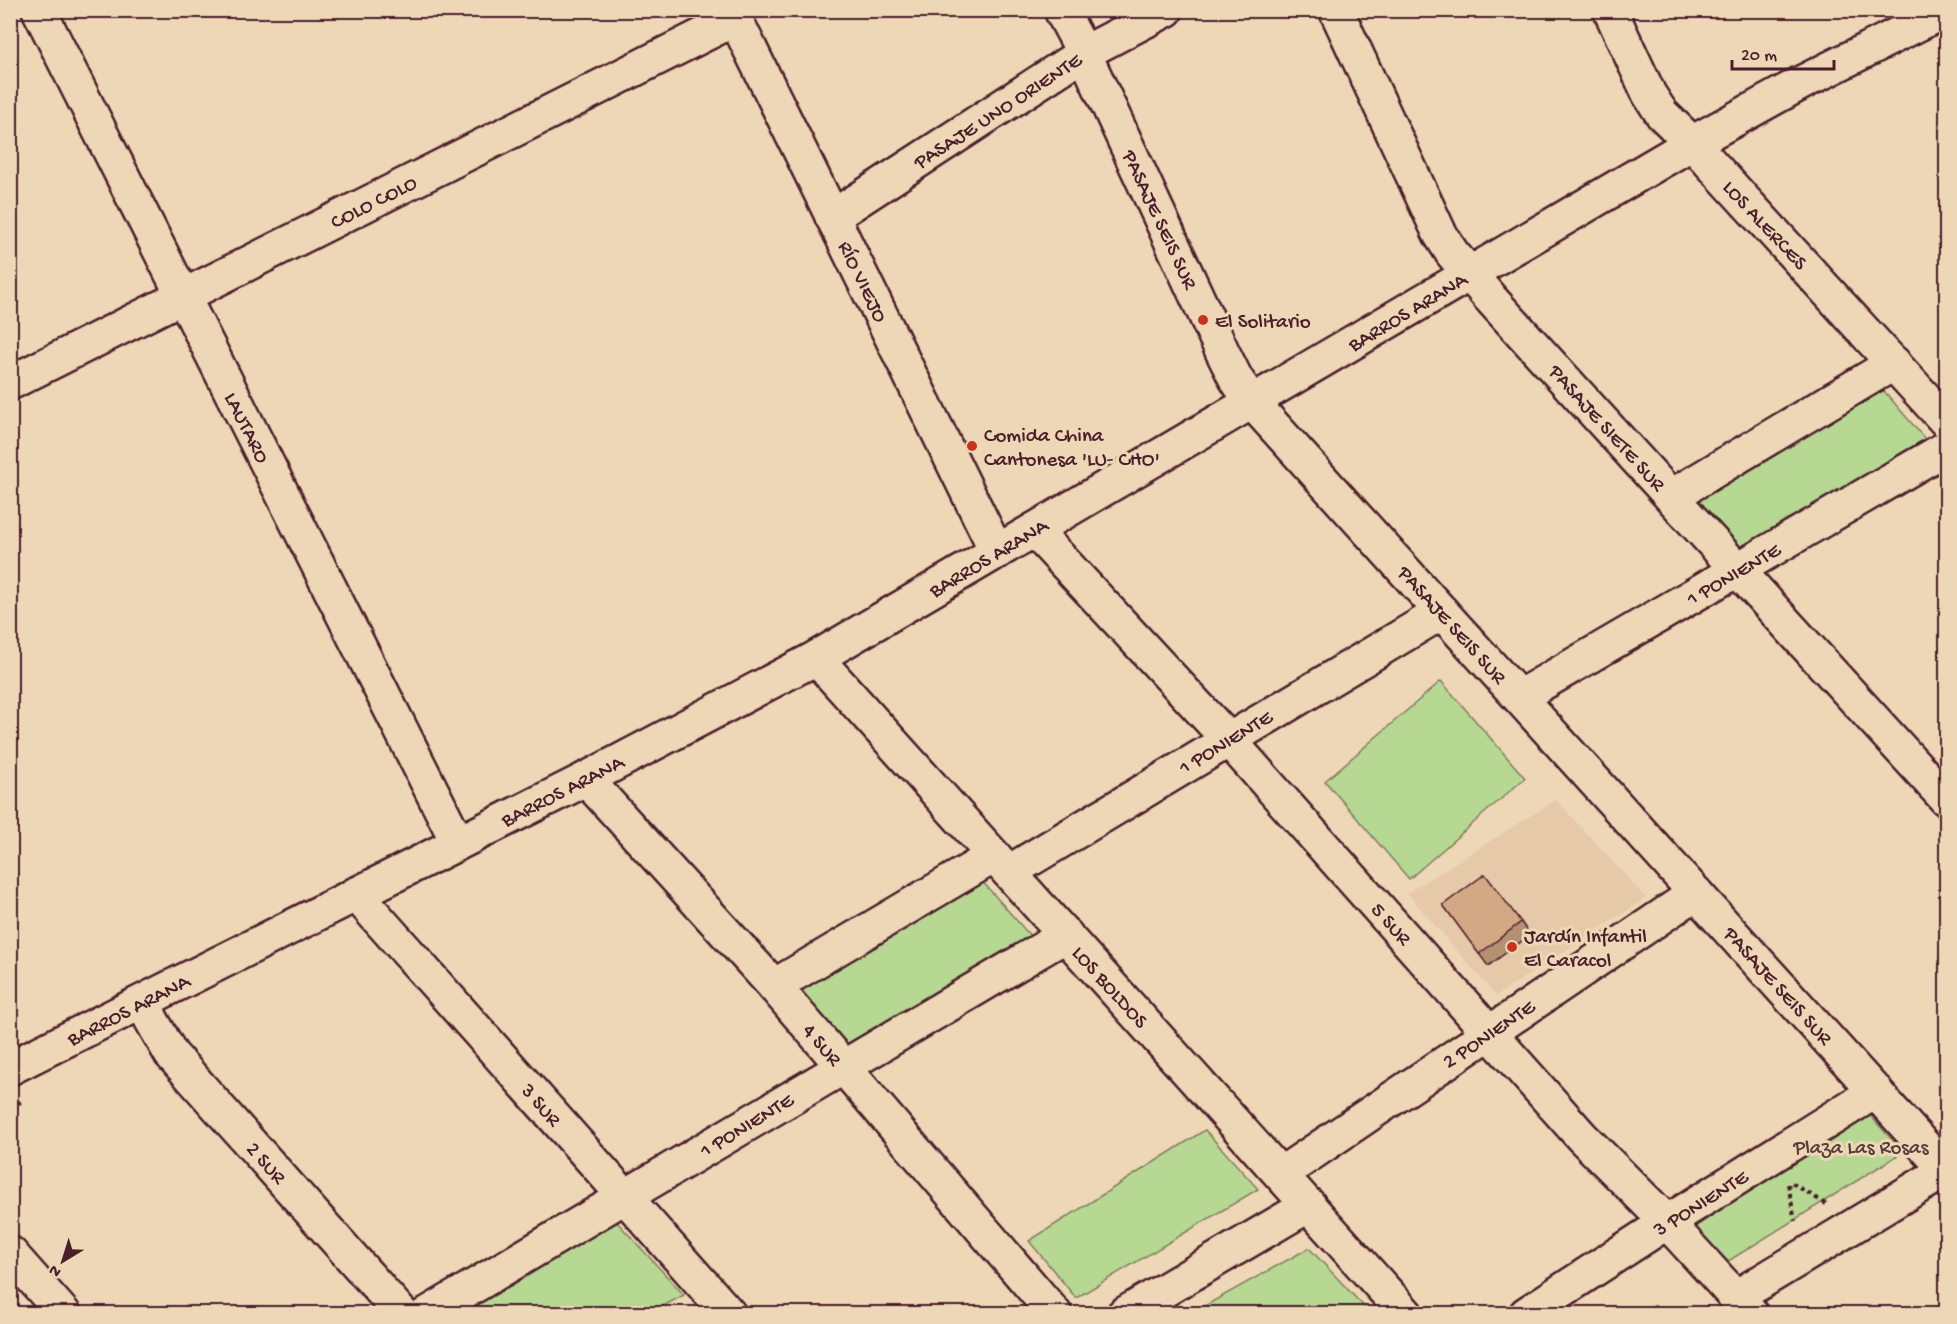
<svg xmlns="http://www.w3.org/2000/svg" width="1957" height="1324" viewBox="0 0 1957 1324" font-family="'Gochi Hand',sans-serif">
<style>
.built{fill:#e6c9a8}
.green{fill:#b6d892;stroke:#807c5e;stroke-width:1.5}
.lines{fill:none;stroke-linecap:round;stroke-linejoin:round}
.street-casing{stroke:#4a1f2b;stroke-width:38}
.secondary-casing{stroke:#4a1f2b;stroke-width:38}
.path{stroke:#4a1f2b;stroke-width:4;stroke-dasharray:4.5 4.5;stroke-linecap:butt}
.street{stroke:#eed7b7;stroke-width:33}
.secondary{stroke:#eed7b7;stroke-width:33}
.wall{fill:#b59072;stroke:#4a1f2b;stroke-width:1.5}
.building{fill:#d3a884;stroke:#4a1f2b;stroke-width:1.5}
.poi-dot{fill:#c8321e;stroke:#eed7b7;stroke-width:2}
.labels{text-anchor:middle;stroke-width:6;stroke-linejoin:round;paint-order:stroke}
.street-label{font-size:21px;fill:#4a1f2b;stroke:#eed7b7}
.poi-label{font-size:21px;fill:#4a1f2b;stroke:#eed7b7;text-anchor:start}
.park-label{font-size:21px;fill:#5a3b3a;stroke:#eed7b7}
</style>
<rect width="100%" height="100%" fill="#eed7b7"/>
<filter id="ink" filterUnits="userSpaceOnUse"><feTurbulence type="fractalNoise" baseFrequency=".0167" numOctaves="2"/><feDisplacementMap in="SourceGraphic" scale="12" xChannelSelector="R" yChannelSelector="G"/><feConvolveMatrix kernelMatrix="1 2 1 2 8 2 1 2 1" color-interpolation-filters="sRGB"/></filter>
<g filter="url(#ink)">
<polygon class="built" points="1556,800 1646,898 1496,996 1407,893"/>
<g class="green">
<polygon points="1879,385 1931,446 1747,556 1692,497"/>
<polygon points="1441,681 1525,778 1409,879 1325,781"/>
<polygon points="981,880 1033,939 847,1045 793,984"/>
<polygon points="1866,1111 1903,1152 1722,1265 1694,1228"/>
<polygon points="1205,1130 1258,1189 1076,1298 1029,1241"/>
<polygon points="617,1222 684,1295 650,1313 456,1314"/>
<polygon points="1309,1248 1370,1313 1192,1313"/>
</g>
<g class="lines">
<g class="street-casing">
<g id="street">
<polyline points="39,10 458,843"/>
<polyline points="1061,10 1084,53 1223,353 1236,379 1252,402 1946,1170"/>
<polyline points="1336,10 1440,234 1452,253 1491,299 1946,799"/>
<polyline points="1610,10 1649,94 1662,114 1692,143"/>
<polyline points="832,217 1084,53 1166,10"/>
<polyline points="10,383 735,19"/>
<polyline points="1672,496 1894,363"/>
<polyline points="1034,530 1228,739 1582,1137 1667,1222 1751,1314"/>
<polyline points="816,658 1406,1314"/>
<polyline points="1519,697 1946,448"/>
<polyline points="586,779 774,986 1055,1314"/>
<polyline points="1009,872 1442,612"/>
<polyline points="356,894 729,1314"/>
<polyline points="774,986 994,856"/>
<polyline points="145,1001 151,1019 171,1054 402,1314"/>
<polyline points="1281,1174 1696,893"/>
<polyline points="10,1253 64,1314"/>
<polyline points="1736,1297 1946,1170"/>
<polyline points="427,1314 1066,935"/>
<polyline points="1124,1314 1309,1205"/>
<polyline points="1526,1314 1667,1222 1876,1091"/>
</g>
</g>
<g class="secondary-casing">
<g id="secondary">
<polyline points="731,10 997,552"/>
<polyline points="1692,143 1946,421"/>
<polyline points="10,1068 586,779 816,658 1692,143 1801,83 1946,10"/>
</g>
</g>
<g class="path">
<polyline points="10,1107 21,1102"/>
<polyline points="1792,1183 1826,1204"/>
<polyline points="1788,1184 1795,1221"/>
</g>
<use href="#street" class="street"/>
<use href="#secondary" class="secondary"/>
</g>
<polygon class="wall" points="1443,905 1521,922 1530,935 1488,966"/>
<polygon class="building" points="1485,874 1521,922 1479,954 1443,905"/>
</g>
<g class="poi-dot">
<circle cx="1203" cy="320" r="6"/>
<circle cx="972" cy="446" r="6"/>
<circle cx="1512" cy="947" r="6"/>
</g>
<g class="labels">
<g class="street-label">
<text transform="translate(997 110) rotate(-33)" y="7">PASAJE UNO ORIENTE</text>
<text transform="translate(373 201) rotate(-27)" y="7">COLO COLO</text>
<text transform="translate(1161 219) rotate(65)" y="7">PASAJE SEIS SUR</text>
<text transform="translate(1766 224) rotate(47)" y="7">LOS ALERCES</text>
<text transform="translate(864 281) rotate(64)" y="7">RÍO VIEJO</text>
<text transform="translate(1407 311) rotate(-31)" y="7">BARROS ARANA</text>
<text transform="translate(248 427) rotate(63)" y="7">LAUTARO</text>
<text transform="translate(1608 427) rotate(48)" y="7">PASAJE SIETE SUR</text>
<text transform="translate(988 557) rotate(-31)" y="7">BARROS ARANA</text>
<text transform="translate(1733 573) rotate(-30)" y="7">1 PONIENTE</text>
<text transform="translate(1453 624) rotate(48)" y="7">PASAJE SEIS SUR</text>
<text transform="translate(1225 741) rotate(-31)" y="7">1 PONIENTE</text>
<text transform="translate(562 790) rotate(-27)" y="7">BARROS ARANA</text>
<text transform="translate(1392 923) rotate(48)" y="7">5 SUR</text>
<text transform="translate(1779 985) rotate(48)" y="7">PASAJE SEIS SUR</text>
<text transform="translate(1111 986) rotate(48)" y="7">LOS BOLDOS</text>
<text transform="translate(128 1009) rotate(-27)" y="7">BARROS ARANA</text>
<text transform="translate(1488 1033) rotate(-34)" y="7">2 PONIENTE</text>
<text transform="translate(823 1044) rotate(50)" y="7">4 SUR</text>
<text transform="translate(542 1104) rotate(49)" y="7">3 SUR</text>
<text transform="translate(746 1124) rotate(-31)" y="7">1 PONIENTE</text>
<text transform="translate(267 1162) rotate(48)" y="7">2 SUR</text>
<text transform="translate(1700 1202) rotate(-32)" y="7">3 PONIENTE</text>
</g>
<g class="poi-label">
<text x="1215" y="327">El Solitario</text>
<text x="984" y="441">Comida China<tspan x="984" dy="24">Cantonesa 'LU- CHO'</tspan></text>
<text x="1524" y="942">Jardín Infantil<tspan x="1524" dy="24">El Caracol</tspan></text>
</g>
<g class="park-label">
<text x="1861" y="1153">Plaza Las Rosas</text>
</g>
</g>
<rect width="1957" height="1324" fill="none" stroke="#eed7b7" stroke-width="36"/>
<rect x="18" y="18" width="1921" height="1288" fill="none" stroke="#4a1f2b" stroke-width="2" filter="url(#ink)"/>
<g transform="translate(63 1261) rotate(218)" stroke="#eed7b7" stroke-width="4.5" paint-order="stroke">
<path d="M0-4.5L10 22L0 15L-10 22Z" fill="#4a1f2b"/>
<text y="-9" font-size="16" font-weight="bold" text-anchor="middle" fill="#4a1f2b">N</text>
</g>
<path d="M1732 60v9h102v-9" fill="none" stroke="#4a1f2b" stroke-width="3"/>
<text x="1741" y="60" font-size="18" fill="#4a1f2b" stroke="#eed7b7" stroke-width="4.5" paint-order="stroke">20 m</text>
</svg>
